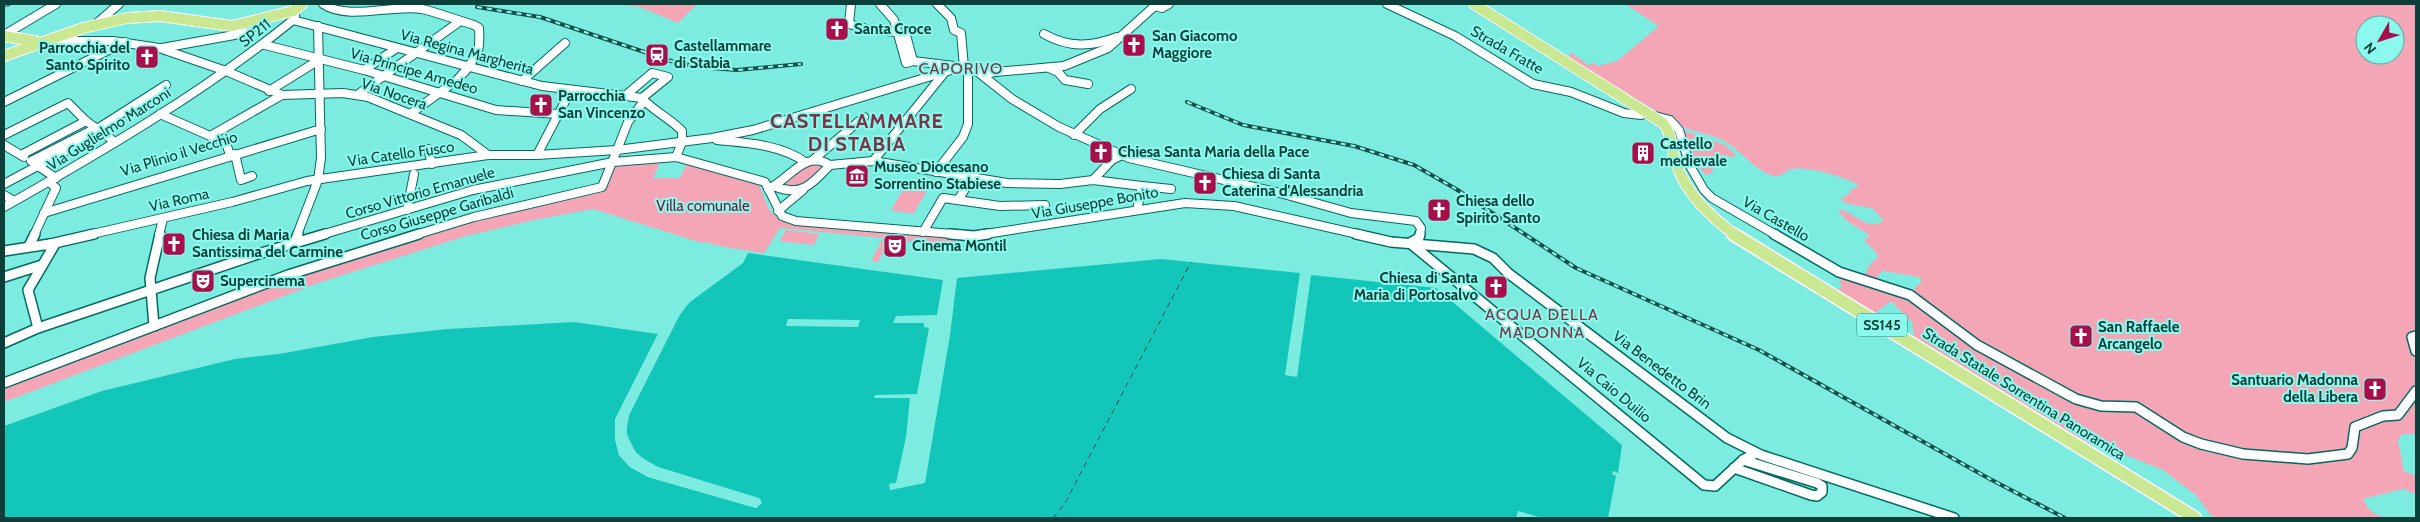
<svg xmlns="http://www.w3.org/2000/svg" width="2420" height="522" viewBox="0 0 2420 522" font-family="Cabin,sans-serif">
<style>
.green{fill:#f5a6b6;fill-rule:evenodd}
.water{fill:#12c7b9}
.pier{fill:#7dece0}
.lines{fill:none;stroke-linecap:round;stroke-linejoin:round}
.ferry{stroke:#034a45;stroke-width:1;stroke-dasharray:5.5 4.5;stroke-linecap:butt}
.minor-far1-casing{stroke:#006962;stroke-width:10}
.minor-casing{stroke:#006962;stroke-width:12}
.major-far1-casing{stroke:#fff;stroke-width:12}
.major-casing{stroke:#fff;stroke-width:15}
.minor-far1{stroke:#fff;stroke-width:8}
.minor{stroke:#fff;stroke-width:9}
.major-far1{stroke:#cae891;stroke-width:10}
.major{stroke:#cae891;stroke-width:12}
.rail-casing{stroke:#174f4b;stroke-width:4}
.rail{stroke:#8bf9ed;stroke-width:2;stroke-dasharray:5;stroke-linecap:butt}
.labels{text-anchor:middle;stroke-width:4;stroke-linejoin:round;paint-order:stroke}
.shield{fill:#8bf9ed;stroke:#327670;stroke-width:1}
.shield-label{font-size:14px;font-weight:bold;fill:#0c3e3a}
.poi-label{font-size:15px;font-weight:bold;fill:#0c3e3a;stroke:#8bf9ed;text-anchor:start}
.street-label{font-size:15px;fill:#0c3e3a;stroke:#8bf9ed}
.park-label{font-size:15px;fill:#741836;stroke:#8bf9ed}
.neighbourhood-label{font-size:16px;letter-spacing:1px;fill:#7b3446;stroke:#8bf9ed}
.district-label{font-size:20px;font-weight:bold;letter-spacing:1px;fill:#7b3446;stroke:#8bf9ed}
</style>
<rect width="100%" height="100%" fill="#7dece0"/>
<g class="green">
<polygon points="618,4 697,4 678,23 640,7"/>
<path d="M1625,4h791v430h-14l-4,6 6,31 12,5v18l-13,-5 -40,10c7,14 13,17 28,19h-178l-17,-23 -33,-25 -32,-13 -30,-7 -85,-46 -97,-62 -5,-5 -2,-15 -21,-21 -17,13 -40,-24 8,-2 -4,-13 67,22 7,7 9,-3 -10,-9 11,-11 -3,-4 -36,-6 -5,4v7l-16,-3 9,-16 7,-6 -3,-6 -10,-9v-3l4,-2 -1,-3 -21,-13 -8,-9v-3c17,4 26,22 45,12l-12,-13 -24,-4 -8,-5 9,-5 2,-5 7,-2 -1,-3c-16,-8 -48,-18 -66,-15 -6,2 -9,8 -17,7 -17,-4 -35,-27 -50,-35 -15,-8 -33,-9 -47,-17 -36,-23 -74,-44 -111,-66l6,-5 16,12 6,-2 4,3 19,-5 42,-35zM2365,25h30v30h-30z"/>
<polygon points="1683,130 1725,145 1736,155 1733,157 1722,155 1720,159 1726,164 1717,164 1711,173 1706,175 1692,160"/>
<path d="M661,160l-8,18h27l7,-15 72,22c10,22 8,32 33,38l165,14 -3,8 -56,-5 -12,6 -8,16 -7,-1 12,-23 -103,-10 -16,25 -39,-6 -20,-5 -3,1 -109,-34 -54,10 -73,17 -145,46 -317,120v-14c153,-60 307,-121 465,-166 45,-13 91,-21 136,-31l9,-25z"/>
<path d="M820,162l5,6c-19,16 -20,24 -46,17l24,-21z"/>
<polygon points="906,185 928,189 913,214 891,210"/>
<polygon points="786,230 819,234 814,245 779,241"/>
</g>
<path class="water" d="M748,253l195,27 -6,35 -41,1 -3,7h31v4l5,1 -12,66 -42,1 -1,3h36l-4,39 -10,46 -7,1 1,6 35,-7 25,-148 7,-57 204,-19 139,14 -15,102 12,2 14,-102 125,13 186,157 -4,28 -5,-2 -1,3 4,2 -8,42h-66l-24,-7 -2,7h-1512v-92l98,-35 133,-32 44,-5 94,-17 75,-8 126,-7 84,12 -43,85v20l4,16 11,12 18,10 108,31 5,-8 -103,-33c-23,-12 -37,-24 -29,-52l50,-99 7,-11 57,-42z"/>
<g class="pier">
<polygon points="710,283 713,284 692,299 679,316 629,415 626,433 636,453 643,459 658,467 759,498 762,503 756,508 648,477 630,467 619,455 615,439 615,420 659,332 660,335 618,420 617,439 622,453 632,465 649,474 752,506 759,503 758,500 657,469 642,461 634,455 623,433 627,414 676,314 690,297"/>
<polygon points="788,319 860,320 858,327 786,326"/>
</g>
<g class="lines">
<polyline class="ferry" points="1053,518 1064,505 1191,262"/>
<g class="minor-far1-casing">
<g id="minor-far1">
<path d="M323,4c26,17 70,0 99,5 17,4 35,11 52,16l5,3c1,17 1,27 -12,39"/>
<polyline points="851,4 849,24 870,30"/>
<polyline points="880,4 894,20 906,63 910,62 904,37 906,35 913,61 954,66"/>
<polyline points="937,4 951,18 954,30 961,33 964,67"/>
<polyline points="1162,4 1158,7 1162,8 1169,4"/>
<polyline points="1387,4 1455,36 1533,84 1571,92 1624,113 1641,115 1647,113"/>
<path d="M293,20l249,66 100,12c11,13 28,20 40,33v11l-6,15"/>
<polyline points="96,24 119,4"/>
<polyline points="876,30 897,32"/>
<path d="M1044,34c25,14 47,13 73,3"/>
<polyline points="4,35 56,4"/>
<polyline points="53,41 113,41 159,48 226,71 282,95 343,93 368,97 461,135 488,155"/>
<polyline points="265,45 364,70 496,110 558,114"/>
<polyline points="162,48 251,32"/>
<polyline points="1049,68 1058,72 1065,80 1088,84"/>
<polyline points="364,70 397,48"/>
<polyline points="984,75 995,72 1064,66 1108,48 1157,4"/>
<polyline points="522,81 565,43"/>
<polyline points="269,91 319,60"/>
<polyline points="357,95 459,22"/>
<polyline points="626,95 652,73 668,77 642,98"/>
<polyline points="4,102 125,42"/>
<polyline points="160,114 226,143 230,155"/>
<polyline points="410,114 457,80 468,68"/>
<polyline points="1655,116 1670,120 1679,130 1690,166 1704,190 1712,198 1776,235"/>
<polyline points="97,129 166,85"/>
<polyline points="4,135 68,103 86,121 115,142"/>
<polyline points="212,135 282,95"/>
<polyline points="1074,135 1100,109 1131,89"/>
<path d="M717,140c29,3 63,4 88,22"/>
<polyline points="4,145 24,157"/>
<polyline points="428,149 432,164"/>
<polyline points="235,154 241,180 252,176"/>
<polyline points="21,155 86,121"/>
<polyline points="537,155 571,90"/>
<polyline points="814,159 864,117"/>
<polyline points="31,161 96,128"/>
<polyline points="873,161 945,72"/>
<polyline points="35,164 56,178"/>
<polyline points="830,165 873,161 1007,183 1060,184 1093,180 1142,186 1137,210"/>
<polyline points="936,172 963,137 968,124 968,67"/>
<polyline points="1093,180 1112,160 1122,155"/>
<polyline points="4,184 101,132"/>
<polyline points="1142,186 1171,189"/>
<path d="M768,189c22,-10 37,-40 62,-24 -17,18 -28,32 -54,22"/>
<polyline points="4,195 14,201"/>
<polyline points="958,200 972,178"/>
<path d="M4,207c99,-56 200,-115 289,-187l2,-4"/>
<polyline points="407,210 414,174"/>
<polyline points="778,211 803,190"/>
<polyline points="44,213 321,129"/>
<polyline points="923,232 943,198 1000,206 1045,205"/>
<polyline points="34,235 56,188 49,182"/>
<polyline points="88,235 232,202 307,181 488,155 537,155 617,150 628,122 644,101"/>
<polyline points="159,235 163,219"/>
<polyline points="297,235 318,180 321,158 318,26"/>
<polyline points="321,235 473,190 613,162 676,157 765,182 782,216 796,221 965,235"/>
<polyline points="415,235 474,217 602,187 617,150 712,138 753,130 961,67 978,72 1012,99 1059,127 1129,158 1280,193 1351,213 1416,221 1421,228 1420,235"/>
<polyline points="979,235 1185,203 1234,206 1362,235"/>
</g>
</g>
<g class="minor-casing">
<g id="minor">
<polyline points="950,234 974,236 988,234"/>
<polyline points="1356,234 1391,242 1474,249 1493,258 1508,273 1727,438 1761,455 1954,518"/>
<polyline points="1774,234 1839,272 1910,295 1977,345 2076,399 2101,406 2136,407 2183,437 2201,444 2243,454 2308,459 2348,454 2352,448 2355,427 2383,416 2398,415 2416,391"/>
<polyline points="1410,243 1704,485 1715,486 1743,460 1756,453"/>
<polyline points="1410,243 1419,238 1420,234"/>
<polyline points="294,244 298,234"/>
<polyline points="46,245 94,234"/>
<polyline points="29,246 35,234"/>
<polyline points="4,251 50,244"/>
<polyline points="4,277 42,265"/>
<polyline points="154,326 150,278 160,234"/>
<polyline points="38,328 28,290 55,244"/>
<polyline points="2416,336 2412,337 2416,351"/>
<polyline points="4,343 38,328 255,255 325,234"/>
<polyline points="4,383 288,275 419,234"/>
<polyline points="1734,468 1811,495 1817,496 1822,492 1822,486 1817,483 1743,460"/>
</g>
</g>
<g class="major-far1-casing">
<g id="major-far1">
<path d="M1474,4l189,119c10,12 8,26 13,40 10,31 34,53 59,72"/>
<polyline points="4,36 35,41"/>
<polyline points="4,56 83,28 127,18 160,16 232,26 293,11 302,4"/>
</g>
</g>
<g class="major-casing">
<polyline id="major" points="1733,234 2195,518"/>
</g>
<use href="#minor-far1" class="minor-far1"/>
<use href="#minor" class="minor"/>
<use href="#major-far1" class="major-far1"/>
<use href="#major" class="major"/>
<g class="rail-casing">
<g id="rail">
<polyline points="4,5 9,4"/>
<polyline points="477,7 540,17 671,61 698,67 737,70 801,64"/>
<polyline points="1187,102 1243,125 1354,146 1414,165 1456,189 1576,268 1759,350 1988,478 2065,518"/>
</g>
</g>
<use href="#rail" class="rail"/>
</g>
<defs>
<g id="church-square" transform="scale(1.25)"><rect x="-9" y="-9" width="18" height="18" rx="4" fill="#a50f4a" stroke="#8bf9ed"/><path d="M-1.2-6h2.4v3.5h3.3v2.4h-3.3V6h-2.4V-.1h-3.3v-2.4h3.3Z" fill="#fff"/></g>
<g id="station-square" transform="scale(1.25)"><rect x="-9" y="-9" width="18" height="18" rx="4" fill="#a50f4a" stroke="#8bf9ed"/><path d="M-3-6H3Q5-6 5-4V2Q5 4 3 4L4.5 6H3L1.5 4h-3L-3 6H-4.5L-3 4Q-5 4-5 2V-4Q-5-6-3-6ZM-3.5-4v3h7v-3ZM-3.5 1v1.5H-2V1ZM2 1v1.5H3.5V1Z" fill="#fff"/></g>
<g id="building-square" transform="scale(1.25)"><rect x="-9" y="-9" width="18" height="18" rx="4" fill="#a50f4a" stroke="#8bf9ed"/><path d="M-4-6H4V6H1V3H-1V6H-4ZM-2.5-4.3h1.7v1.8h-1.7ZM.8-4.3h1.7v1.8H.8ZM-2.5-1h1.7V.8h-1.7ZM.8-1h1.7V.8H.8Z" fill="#fff"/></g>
<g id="museum-square" transform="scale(1.25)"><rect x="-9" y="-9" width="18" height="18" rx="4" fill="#a50f4a" stroke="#8bf9ed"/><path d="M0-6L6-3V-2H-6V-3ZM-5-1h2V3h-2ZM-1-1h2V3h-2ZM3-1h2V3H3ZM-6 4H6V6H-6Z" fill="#fff"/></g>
<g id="theatre-square" transform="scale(1.25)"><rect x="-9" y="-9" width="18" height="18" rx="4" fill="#a50f4a" stroke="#8bf9ed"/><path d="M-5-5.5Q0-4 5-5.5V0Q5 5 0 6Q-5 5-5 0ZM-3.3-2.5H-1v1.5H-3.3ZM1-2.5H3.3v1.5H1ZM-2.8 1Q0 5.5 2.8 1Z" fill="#fff"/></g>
</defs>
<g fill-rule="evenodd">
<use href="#church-square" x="837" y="29"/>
<use href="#church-square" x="1134" y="45"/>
<use href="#station-square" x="657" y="55"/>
<use href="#church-square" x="147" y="57"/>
<use href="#church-square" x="541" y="105"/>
<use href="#church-square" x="1101" y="152"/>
<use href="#building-square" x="1643" y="153"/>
<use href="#museum-square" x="857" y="176"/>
<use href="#church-square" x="1205" y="183"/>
<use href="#church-square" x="1439" y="210"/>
<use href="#church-square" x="174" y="244"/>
<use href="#theatre-square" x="895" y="246"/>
<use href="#theatre-square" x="203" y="281"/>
<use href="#church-square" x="1496" y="287"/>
<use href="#church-square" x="2081" y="336"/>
<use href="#church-square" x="2375" y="389"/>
</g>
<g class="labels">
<rect class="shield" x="1857" y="313.5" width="50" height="23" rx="4"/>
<g class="shield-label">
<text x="1882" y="330">SS145</text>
</g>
<g class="poi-label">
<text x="854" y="34">Santa Croce</text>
<text x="1152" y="41">San Giacomo<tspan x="1152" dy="17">Maggiore</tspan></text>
<text x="674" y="51">Castellammare<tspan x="674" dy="17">di Stabia</tspan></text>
<text x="130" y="53" text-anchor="end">Parrocchia del<tspan x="130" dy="17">Santo Spirito</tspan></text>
<text x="558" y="101">Parrocchia<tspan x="558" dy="17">San Vincenzo</tspan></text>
<text x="1660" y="149">Castello<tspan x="1660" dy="17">medievale</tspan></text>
<text x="1118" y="157">Chiesa Santa Maria della Pace</text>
<text x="874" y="172">Museo Diocesano<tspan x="874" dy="17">Sorrentino Stabiese</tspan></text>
<text x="1222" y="179">Chiesa di Santa<tspan x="1222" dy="17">Caterina d'Alessandria</tspan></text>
<text x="1456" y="206">Chiesa dello<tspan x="1456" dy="17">Spirito Santo</tspan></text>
<text x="192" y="240">Chiesa di Maria<tspan x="192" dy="17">Santissima del Carmine</tspan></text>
<text x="912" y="251">Cinema Montil</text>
<text x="1478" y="283" text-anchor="end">Chiesa di Santa<tspan x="1478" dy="17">Maria di Portosalvo</tspan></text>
<text x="220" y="286">Supercinema</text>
<text x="2098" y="332">San Raffaele<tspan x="2098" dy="17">Arcangelo</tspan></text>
<text x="2358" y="385" text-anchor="end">Santuario Madonna<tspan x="2358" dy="17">della Libera</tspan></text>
</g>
<g class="street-label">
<text transform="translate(255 33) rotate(-38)" y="5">SP211</text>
<text transform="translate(1507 50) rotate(30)" y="5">Strada Fratte</text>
<text transform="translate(467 52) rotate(15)" y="5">Via Regina Margherita</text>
<text transform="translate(414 71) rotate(16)" y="5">Via Principe Amedeo</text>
<text transform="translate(394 94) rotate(19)" y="5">Via Nocera</text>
<text transform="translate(109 129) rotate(-32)" y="5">Via Guglielmo Marconi</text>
<text transform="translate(179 154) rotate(-17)" y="5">Via Plinio il Vecchio</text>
<text transform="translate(401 154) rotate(-8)" y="5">Via Catello Fusco</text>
<text transform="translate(420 193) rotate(-16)" y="5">Corso Vittorio Emanuele</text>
<text transform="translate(179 200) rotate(-13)" y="5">Via Roma</text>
<text transform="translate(1095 203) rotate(-10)" y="5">Via Giuseppe Bonito</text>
<text transform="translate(437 214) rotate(-16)" y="5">Corso Giuseppe Garibaldi</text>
<text transform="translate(1776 219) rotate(30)" y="5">Via Castello</text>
<text transform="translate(1662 370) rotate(37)" y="5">Via Benedetto Brin</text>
<text transform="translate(1614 390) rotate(40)" y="5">Via Caio Duilio</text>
<text transform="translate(2024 394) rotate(32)" y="5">Strada Statale Sorrentina Panoramica</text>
</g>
<g class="park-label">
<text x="703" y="211">Villa comunale</text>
</g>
<g class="neighbourhood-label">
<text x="961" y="74">CAPORIVO</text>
<text x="1542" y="320">ACQUA DELLA<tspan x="1542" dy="18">MADONNA</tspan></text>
</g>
<g class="district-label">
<text x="857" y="128">CASTELLAMMARE<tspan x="857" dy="23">DI STABIA</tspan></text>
</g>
</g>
<rect width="2420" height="522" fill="none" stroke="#0c3e3a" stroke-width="10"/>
<g transform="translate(2380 40) rotate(231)"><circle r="24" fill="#8bf9ed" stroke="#58aea5"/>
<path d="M0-4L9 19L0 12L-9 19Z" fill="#a50f4a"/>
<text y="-8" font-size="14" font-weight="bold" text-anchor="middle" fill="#0c3e3a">N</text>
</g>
</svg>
